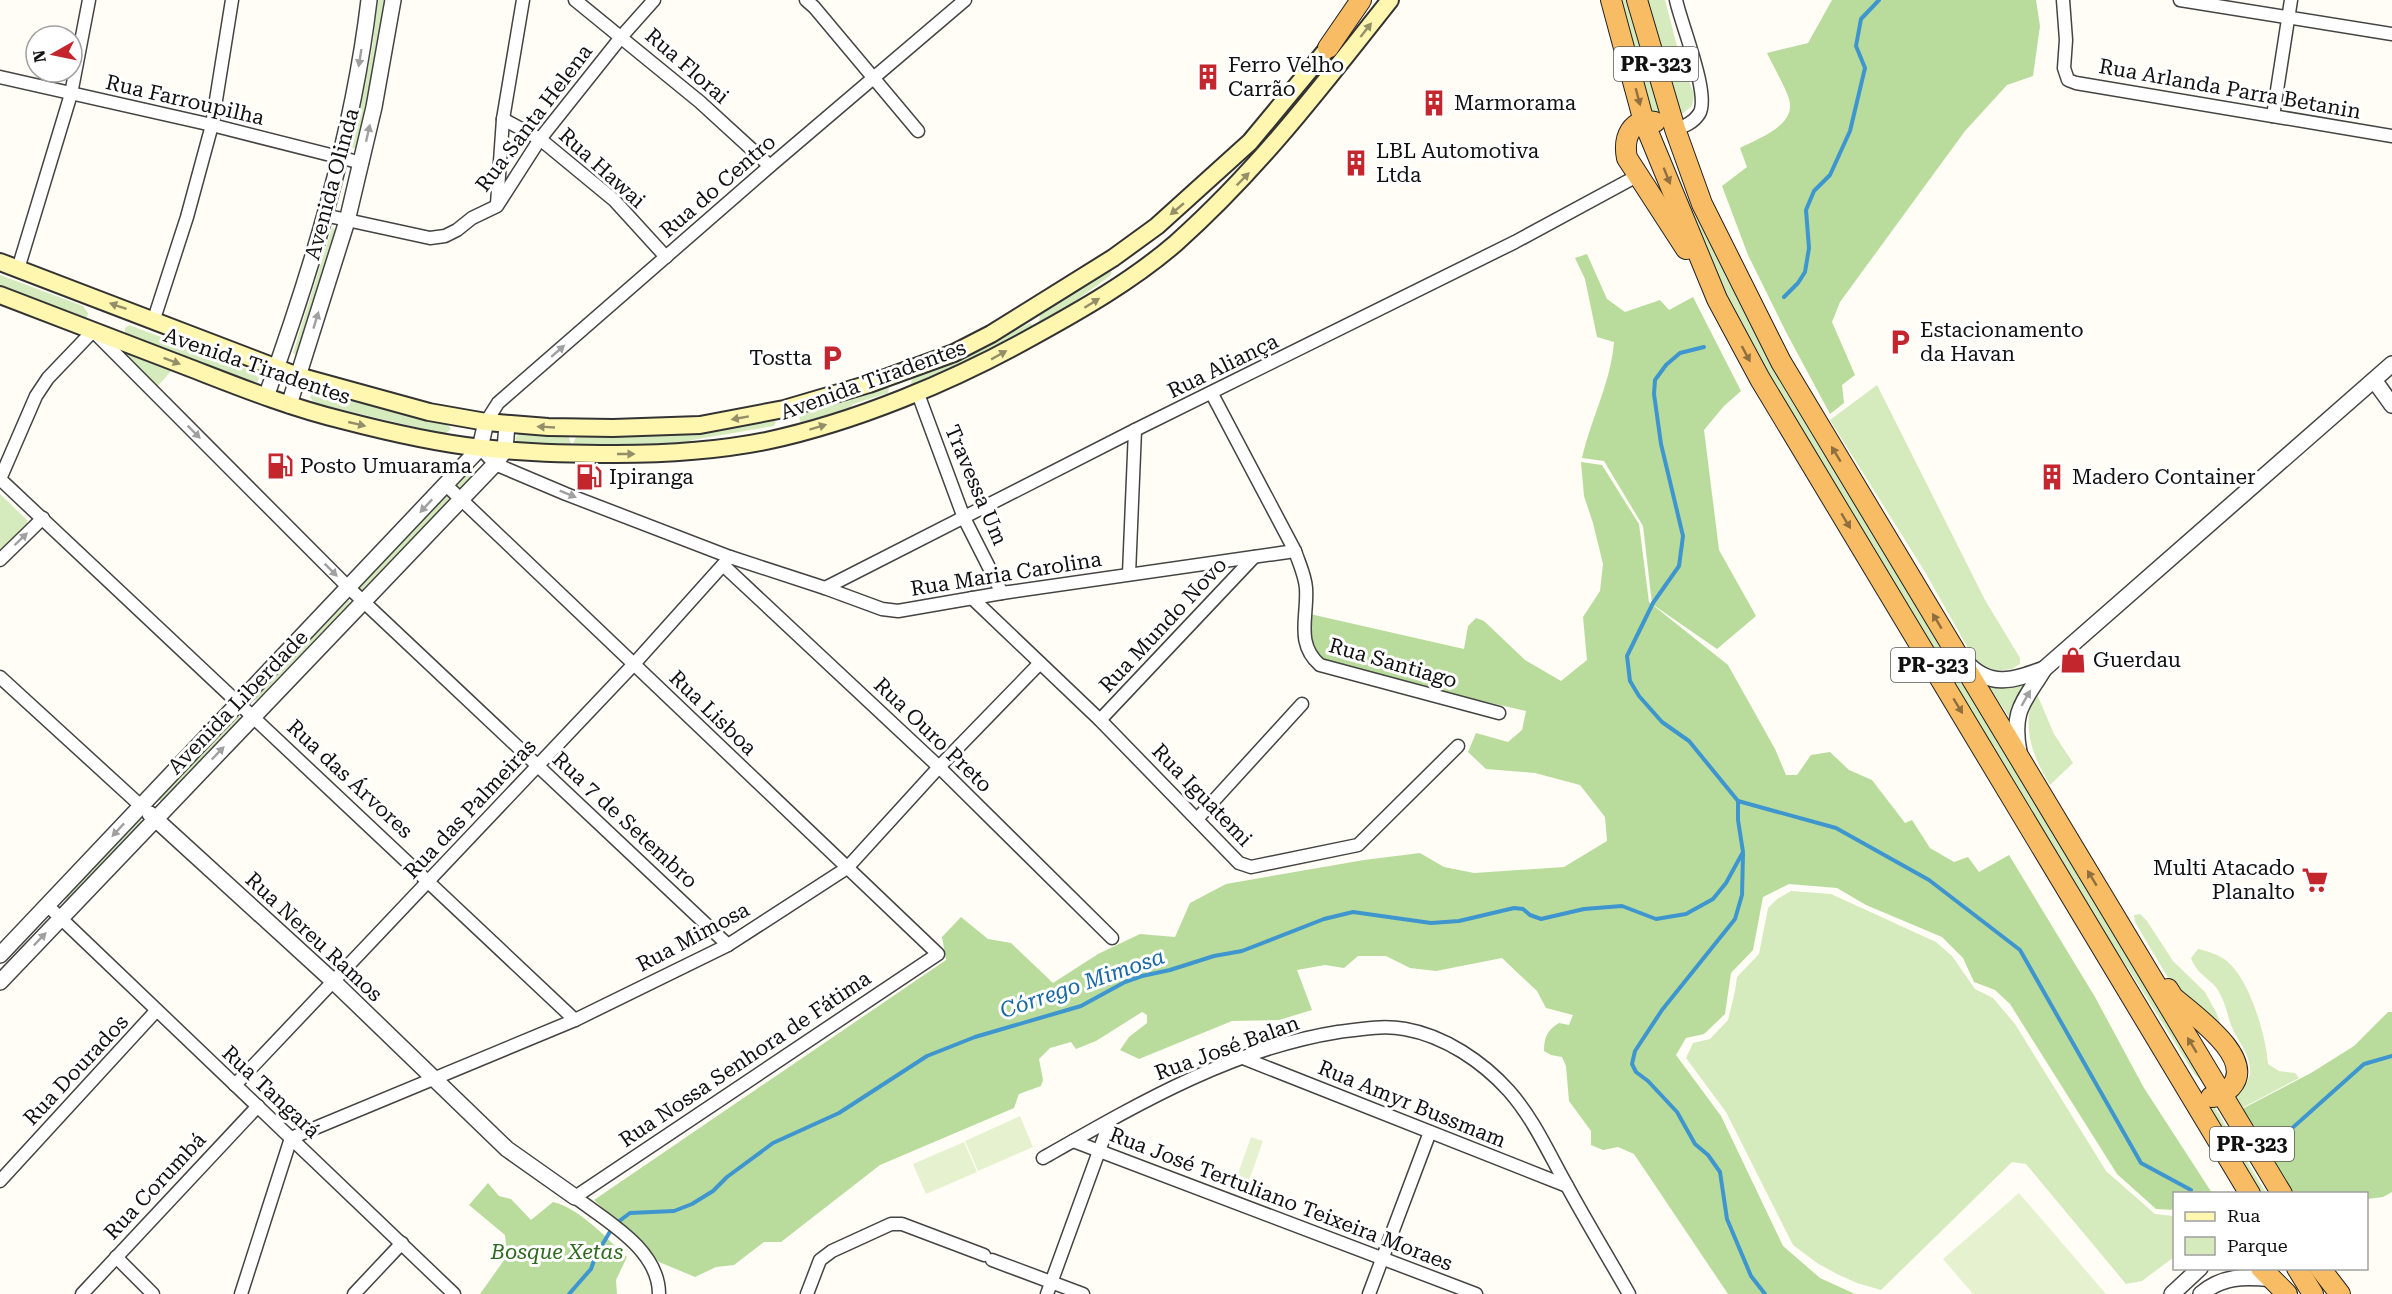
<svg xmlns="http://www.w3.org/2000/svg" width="2392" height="1294" viewBox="0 0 2392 1294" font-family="'Roboto Serif',serif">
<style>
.green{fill:#d5ebbd}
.forest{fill:#b9dc9c}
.pitch{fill:#e6f2cf}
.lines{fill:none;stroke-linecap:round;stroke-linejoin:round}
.stream{stroke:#3f96cf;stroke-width:4}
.minor-casing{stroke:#444;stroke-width:15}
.tertiary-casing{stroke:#444;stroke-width:18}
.secondary-casing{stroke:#333;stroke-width:20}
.trunk-casing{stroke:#222;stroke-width:22}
.minor{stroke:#fff;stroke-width:12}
.tertiary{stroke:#fff;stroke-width:15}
.secondary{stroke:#fff6b0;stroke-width:16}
.trunk{stroke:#f7bc64;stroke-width:20}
.oneway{fill:#948f68}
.oneway2{fill:#a0a0a0}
.oneway3{fill:#906f3f}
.labels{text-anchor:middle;stroke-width:6;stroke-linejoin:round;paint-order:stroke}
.shield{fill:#fff;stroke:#585858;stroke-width:1.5}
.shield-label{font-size:20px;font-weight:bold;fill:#111}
.poi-label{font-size:21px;fill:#111;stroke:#fff;text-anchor:start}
.street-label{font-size:21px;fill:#111;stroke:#fff}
.park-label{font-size:21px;font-style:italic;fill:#2f6b1f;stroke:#fff}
.water-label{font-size:22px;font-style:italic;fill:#1768a6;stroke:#fff}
</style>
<rect width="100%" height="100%" fill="#fffdf5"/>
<g class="green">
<polygon points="378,0 386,0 360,149 351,148 372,49"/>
<polygon points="1620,0 1629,0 1660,111 1657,114 1652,113"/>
<polygon points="1643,0 1665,0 1677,46 1694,95 1692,106 1678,117"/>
<polygon points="1660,138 1664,142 1693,212 1770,356 2205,1083 2195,1075 2128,968 2094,920 1761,365 1722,292"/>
<polygon points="332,228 340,230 301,356 293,353"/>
<polygon points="1108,271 1112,272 1110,276 1046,322 1039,321 1040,315"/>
<polygon points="0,275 83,306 88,313 87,318 83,320 0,289"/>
<polygon points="1030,323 1034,326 1034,331 913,386 911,384 912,377 971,352"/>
<polygon points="129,325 252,371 259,378 257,383 252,384 125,334 125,328"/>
<polygon points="121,348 172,370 157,387 118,351"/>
<polygon points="1877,385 1985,600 2020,658 2020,664 2012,669 1996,671 1988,669 1973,657 1925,572 1830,420"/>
<polygon points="885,386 889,389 888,393 853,404 845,413 801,424 799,417 802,413"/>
<polygon points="317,393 447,424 451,429 445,434 314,403 310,397 312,394"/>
<polygon points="774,420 776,422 774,426 692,440 682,445 576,446 573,444 576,437 681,434"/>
<polygon points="519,434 569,437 571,444 570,446 518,445 515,438"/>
<polygon points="468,471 473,473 472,477 367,592 360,593 358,588 360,585"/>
<polygon points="0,494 27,520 28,526 0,554"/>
<polygon points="349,600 353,605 258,703 252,698"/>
<polygon points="2024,684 2009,717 1990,688 2003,688"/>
<path d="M2036,692l18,42 19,29 -23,22c-18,-30 -30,-60 -14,-93z"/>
<polygon points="238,716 243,720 162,803 158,798"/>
<polygon points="140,819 144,822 69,901 64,897"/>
<polygon points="1791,891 1831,894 1936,942 1952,956 1975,989 1993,998 2015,1024 2106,1171 2155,1214 2174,1216 2174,1257 2142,1281 2126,1284 2026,1164 2012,1162 1881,1290 1857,1283 1837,1274 1817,1263 1793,1245 1726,1112 1686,1058 1693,1043 1710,1039 1728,1020 1735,991 1737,977 1759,954 1768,908 1777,899"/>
<polygon points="2140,914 2147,921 2173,961 2205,992 2217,1014 2222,1031 2183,998 2167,976 2135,922 2134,915"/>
<path d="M2198,949c9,2 19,5 26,10 25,17 42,76 44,105l11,7 16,2 4,5 -57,30 -7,-12c6,-6 14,-14 15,-23 1,-19 -13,-32 -19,-48 -5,-14 -6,-26 -16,-39 -9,-9 -20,-15 -24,-28z"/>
<polygon points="2214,1106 2266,1193 2259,1193 2208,1109"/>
</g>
<g class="forest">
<path d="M1832,0h204l4,26 -7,50 -26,9 -42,46 -125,171 -8,20 23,53 -13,10 2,18 -14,11 -44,-82 -38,-77 -26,-69 25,-19 -7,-19c17,-9 52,-21 50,-44 0,-9 -18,-40 -23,-51l41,-10z"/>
<path d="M1587,254l20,45 18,13 35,-12 9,10 24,-13 48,94 -17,15 -20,24 15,120 37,66 -39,33 -65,-45 -9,-78 -39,-65 -22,-3c9,-39 29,-76 32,-116l-17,-5 -12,-58 -10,-21z"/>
<path d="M1581,462l21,3 37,59 10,78 79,63 47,84 11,26h11l14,-20 19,-3 19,18 23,10 33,43 7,-3 18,28 24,14 14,-5 11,15 30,-17 86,142 49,91 68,105 -38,1v16l-18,-1 -39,-35 -107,-170 -15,-14 -21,-8 -11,-24 -21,-21 -76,-32 -29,-17 -48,-4 -26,13 -10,53 -22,23 -6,41 -21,20 -18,4 -10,17 45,61 62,130 37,32 35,16h-127l-94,-140 -16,-7 -15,3 -12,-5v-14l-22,-30 -3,-35 -4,-9 -11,-2 -7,-4c0,-13 3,-21 15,-28l10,2 4,-10 -27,-7 -9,-17 -35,-33 -66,13 -26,-3 -24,-12h-28l-14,12 -19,-3 -28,5 15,40 -33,10 -47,1 -93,38 -19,-9 9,-13 18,-14v-8l-5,-3 -46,29 -20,8 -5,-7 -21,6 -11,11 4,21 -2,6 -22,8 -5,14 -134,57 -99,77h-17l-30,23 -18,2 -21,10 -36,-15 -65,-62 352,-240 -4,-23 19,-20 27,22 23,4 42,40 45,-29 42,-20 35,3 15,-34 36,-19 138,-24 56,-7 24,14 30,6 90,-6 43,-26 -2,-24 -25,-32 -45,-12 -49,-4 -18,-17 8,-19 32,9 14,-12 4,-19 -105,-24 -100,-29c-10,-14 -11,-27 -11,-44l154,35 4,-23 8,-8 8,3 41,39 36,21 26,-21 -4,-43 17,-26 3,-27 -10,-41 -9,-27z"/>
<polygon points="2388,1012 2392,1012 2392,1192 2383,1197 2367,1199 2366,1194 2293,1193 2242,1109 2311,1073 2354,1046"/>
<path d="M488,1183l11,13 12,3 20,21 22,-18c28,7 53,36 74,55l-11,23 1,14h-137l27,-38 -2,-21 -36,-30z"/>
</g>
<g class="pitch">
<polygon points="1020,1116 1033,1147 978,1171 965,1141"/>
<polygon points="1251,1137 1263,1141 1246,1189 1234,1185"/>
<polygon points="964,1142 977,1172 926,1194 913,1164"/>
<polygon points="2019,1193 2106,1294 1973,1294 1943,1259"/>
</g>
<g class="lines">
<g class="stream">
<polyline points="1784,297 1798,283 1805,272 1809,248 1806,210 1814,191 1830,175 1850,131 1865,68 1856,46 1861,19 1879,0"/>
<polyline points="1738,801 1836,828 1929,880 2020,950 2141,1163 2191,1190"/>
<polyline points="1743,854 1742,895 1735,919 1662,1010 1635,1051 1632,1064 1636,1072 1648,1081 1677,1112 1695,1144 1708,1155 1720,1172 1727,1219 1751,1276 1765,1294"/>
<polyline points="2280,1139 2364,1064 2392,1056"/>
<polyline points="569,1294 591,1269 596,1255 614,1225 630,1213 674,1211 692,1204 713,1191 727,1177 773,1143 839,1113 927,1056 975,1037 1081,1006 1125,982 1142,976 1170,970 1214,956 1242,951 1324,919 1353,912 1431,923 1459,921 1514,908 1523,909 1530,915 1541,919 1584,909 1622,906 1656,919 1686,914 1713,899 1726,883 1743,852 1738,820 1738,801 1689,741 1662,722 1639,696 1630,681 1627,656 1653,603 1679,566 1683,536 1661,444 1654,394 1655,380 1666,365 1680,353 1704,347"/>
</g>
<g class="minor-casing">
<g id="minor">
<polyline points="575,0 700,102 770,166"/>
<polyline points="806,0 814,7 918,131"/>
<polyline points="2063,0 2066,40 2064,68 2068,80 2076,83 2392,136"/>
<polyline points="2180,0 2392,34"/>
<polyline points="0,77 212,125 362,163"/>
<polyline points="2273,116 2291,0"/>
<polyline points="503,119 540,139 614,200 666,257"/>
<path d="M1675,129c10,-3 18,-6 24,-15 12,-18 -18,-90 -23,-114"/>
<polyline points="497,204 503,119 523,0"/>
<polyline points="324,215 430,238 445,236 457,230 472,218 497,206 540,139 622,36 654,0"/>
<polyline points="18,269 71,94 89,0"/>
<polyline points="154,319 187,217 212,125 232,0"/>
<polyline points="917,391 964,518 1002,593"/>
<path d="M1212,394l83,157c4,12 10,24 11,37 2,29 -11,55 14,77l179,48"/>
<polyline points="486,422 498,403 770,166 965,0"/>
<polyline points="480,448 495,464 566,494 730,557 825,588 882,609 898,611 1002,593 1295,551"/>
<polyline points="0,479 36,396 48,378 93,331 349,588 728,945"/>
<polyline points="0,479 575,1020"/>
<path d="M446,485l492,469 -363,243c31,24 84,52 84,97"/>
<polyline points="0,560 43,518"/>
<polyline points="723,565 939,767 1112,938"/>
<polyline points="1129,574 1135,430"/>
<polyline points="825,588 1135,430 1515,242 1637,176"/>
<polyline points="972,598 1100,720 1239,863 1251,867 1358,845 1458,746"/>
<polyline points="0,677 141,806"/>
<polyline points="1100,720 1254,557"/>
<polyline points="1198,818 1302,704"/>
<polyline points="48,906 454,1294"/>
<polyline points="1243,1058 1567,1186"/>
<polyline points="235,1085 634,664 730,557"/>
<polyline points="1073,1141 1476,1294"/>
<path d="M1043,1158c93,-53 188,-109 295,-126 22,-3 45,-7 67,-3 40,7 78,33 104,62 24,27 39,61 57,93 20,37 42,73 63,110"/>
<polyline points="0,1181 156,1011"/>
<polyline points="116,1257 153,1294"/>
<polyline points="992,1260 1083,1294"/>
<polyline points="82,1294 258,1106"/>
<polyline points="241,1294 291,1138 575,1020 728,945 847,868 939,767 1040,663"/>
<polyline points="354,1294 402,1243"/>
<polyline points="807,1294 820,1260 832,1251 891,1224 902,1224 984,1255"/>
<polyline points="1047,1294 1110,1121"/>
<polyline points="1369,1294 1430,1132"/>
</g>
</g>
<g class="tertiary-casing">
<g id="tertiary">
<polyline points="2374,380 2392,405"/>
<path d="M266,397c46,-128 87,-262 103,-397"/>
<polyline points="289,405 347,221 374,107 393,0"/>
<path d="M1966,662c24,27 48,18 78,7"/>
<path d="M2019,752c-8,-42 5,-50 25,-83l348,-305"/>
<polyline points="150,814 333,981 507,1149 575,1197"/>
<polyline points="0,955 480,448 486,422"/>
<polyline points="0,982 495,464 505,450 507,424"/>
<polyline points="2172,1294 2200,1268"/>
<path d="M2201,1294c21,-18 43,-18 71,-15"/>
</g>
</g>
<g class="secondary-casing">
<g id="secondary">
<polyline points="0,262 298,376 429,412 486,422 548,427 613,428 700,425 784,409 869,384 954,353 991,334 1113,258 1157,226 1250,142 1328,48"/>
<path d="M0,295c62,24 123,47 185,71 52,20 103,41 157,54 46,12 93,23 140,28 44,5 89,6 134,6 51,0 100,-3 150,-13 89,-19 185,-59 264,-103 51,-28 102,-57 146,-95 83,-74 146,-157 214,-243"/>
</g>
</g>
<g class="trunk-casing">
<g id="trunk">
<polyline points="1611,0 1644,122 1717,299 1760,379 2250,1194"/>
<polyline points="1637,0 1675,129 1702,204 1781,362 2282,1194"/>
<polyline points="1328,48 1361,0"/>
<path d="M1655,122c-24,-5 -32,16 -28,36l59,91"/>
<path d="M2168,989l5,8c19,17 84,61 58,90 -6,6 -11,10 -20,10"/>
<polyline points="2261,1268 2287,1294"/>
<polyline points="2297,1268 2313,1294"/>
<polyline points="2320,1268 2340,1294"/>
</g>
</g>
<use href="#minor" class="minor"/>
<use href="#tertiary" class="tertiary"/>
<use href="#secondary" class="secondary"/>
<use href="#trunk" class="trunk"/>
</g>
<defs><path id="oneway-solid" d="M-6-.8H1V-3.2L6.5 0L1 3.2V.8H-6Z" transform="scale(1.5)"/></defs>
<g class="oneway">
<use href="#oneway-solid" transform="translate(1366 30) rotate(-52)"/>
<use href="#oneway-solid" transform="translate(1243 179) rotate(-45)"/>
<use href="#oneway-solid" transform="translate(1177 209) rotate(140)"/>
<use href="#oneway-solid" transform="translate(1092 303) rotate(-32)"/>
<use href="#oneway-solid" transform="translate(118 306) rotate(-161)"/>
<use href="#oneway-solid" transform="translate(999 355) rotate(-29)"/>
<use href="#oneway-solid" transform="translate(172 361) rotate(21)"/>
<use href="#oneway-solid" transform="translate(740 418) rotate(170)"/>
<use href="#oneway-solid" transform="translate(357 424) rotate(13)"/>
<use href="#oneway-solid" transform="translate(546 427) rotate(-177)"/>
<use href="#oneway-solid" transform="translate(818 427) rotate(-17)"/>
<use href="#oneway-solid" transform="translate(626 454)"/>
</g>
<g class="oneway2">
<use href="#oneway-solid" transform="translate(360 58) rotate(99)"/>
<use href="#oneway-solid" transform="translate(368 133) rotate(-77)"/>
<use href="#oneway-solid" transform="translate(316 320) rotate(-73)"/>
<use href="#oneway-solid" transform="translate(558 351) rotate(-41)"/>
<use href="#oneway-solid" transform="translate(194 432) rotate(45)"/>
<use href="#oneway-solid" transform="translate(568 494) rotate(22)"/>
<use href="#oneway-solid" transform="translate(426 506) rotate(133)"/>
<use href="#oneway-solid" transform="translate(21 539) rotate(-44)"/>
<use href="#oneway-solid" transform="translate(331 570) rotate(45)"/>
<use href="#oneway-solid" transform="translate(2026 698) rotate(-60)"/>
<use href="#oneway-solid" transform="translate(218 753) rotate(-46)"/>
<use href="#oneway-solid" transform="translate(118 830) rotate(133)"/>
<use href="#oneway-solid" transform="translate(40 939) rotate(-46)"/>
</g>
<g class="oneway3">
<use href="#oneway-solid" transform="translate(1638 97) rotate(75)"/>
<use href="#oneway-solid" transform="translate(1667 176) rotate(68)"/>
<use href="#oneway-solid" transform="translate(1746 354) rotate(62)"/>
<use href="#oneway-solid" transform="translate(1836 454) rotate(-121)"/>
<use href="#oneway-solid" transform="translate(1846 521) rotate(59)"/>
<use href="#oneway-solid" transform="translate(1937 621) rotate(-121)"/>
<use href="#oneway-solid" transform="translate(1958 706) rotate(59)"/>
<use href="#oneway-solid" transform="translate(2092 878) rotate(-121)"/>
<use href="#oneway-solid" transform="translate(2192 1045) rotate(-121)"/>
</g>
<defs>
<g id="building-bare" transform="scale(2.07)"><path d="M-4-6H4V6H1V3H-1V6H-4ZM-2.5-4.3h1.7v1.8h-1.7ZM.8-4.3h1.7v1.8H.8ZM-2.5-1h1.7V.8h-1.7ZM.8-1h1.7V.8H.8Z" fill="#c4262e" stroke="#fff" stroke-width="2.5" paint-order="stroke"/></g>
<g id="parking-bare" transform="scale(2.07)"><path d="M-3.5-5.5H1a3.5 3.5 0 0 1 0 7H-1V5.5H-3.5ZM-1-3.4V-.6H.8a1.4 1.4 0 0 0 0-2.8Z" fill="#c4262e" stroke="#fff" stroke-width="2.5" paint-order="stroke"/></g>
<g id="fuel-bare" transform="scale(2.07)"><path d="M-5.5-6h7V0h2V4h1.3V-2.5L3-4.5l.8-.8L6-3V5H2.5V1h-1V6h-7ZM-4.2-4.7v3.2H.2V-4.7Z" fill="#c4262e" stroke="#fff" stroke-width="2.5" paint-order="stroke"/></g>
<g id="shop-bare" transform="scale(2.07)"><path d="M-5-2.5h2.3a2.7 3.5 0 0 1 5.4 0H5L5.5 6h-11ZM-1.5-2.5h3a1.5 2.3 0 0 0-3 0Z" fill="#c4262e" stroke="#fff" stroke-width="2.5" paint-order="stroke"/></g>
<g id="supermarket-bare" transform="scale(2.07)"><path d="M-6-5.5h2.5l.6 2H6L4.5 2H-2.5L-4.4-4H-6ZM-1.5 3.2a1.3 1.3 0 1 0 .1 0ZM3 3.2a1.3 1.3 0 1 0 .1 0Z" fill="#c4262e" stroke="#fff" stroke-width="2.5" paint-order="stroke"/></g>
</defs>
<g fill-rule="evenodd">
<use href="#building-bare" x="1208" y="77"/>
<use href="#building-bare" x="1434" y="103"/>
<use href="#building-bare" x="1356" y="163"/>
<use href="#parking-bare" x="1900" y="342"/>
<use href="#parking-bare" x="832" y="358"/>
<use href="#fuel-bare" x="280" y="466"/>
<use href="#fuel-bare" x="589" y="477"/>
<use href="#building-bare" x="2052" y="477"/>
<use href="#shop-bare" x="2073" y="660"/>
<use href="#supermarket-bare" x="2315" y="880"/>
</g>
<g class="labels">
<g class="shield">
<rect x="1614" y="47" width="84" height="34" rx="4.5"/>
<rect x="1891" y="648" width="84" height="34" rx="4.5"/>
<rect x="2210" y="1127" width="84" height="34" rx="4.5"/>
</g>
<g class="shield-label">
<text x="1656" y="71">PR-323</text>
<text x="1933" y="672">PR-323</text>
<text x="2252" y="1151">PR-323</text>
</g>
<g class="poi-label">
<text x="1228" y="72">Ferro Velho<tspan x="1228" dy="24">Carrão</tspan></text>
<text x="1454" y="110">Marmorama</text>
<text x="1376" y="158">LBL Automotiva<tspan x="1376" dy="24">Ltda</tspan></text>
<text x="1920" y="337">Estacionamento<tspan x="1920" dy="24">da Havan</tspan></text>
<text x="812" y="365" text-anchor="end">Tostta</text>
<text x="300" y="473">Posto Umuarama</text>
<text x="609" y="484">Ipiranga</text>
<text x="2072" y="484">Madero Container</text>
<text x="2093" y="667">Guerdau</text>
<text x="2295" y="875" text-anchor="end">Multi Atacado<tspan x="2295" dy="24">Planalto</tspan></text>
</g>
<g class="street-label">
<text transform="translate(687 66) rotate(41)" y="7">Rua Florai</text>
<text transform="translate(2230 89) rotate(10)" y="7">Rua Arlanda Parra Betanin</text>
<text transform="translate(185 100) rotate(13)" y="7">Rua Farroupilha</text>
<text transform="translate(534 118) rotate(-53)" y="7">Rua Santa Helena</text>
<text transform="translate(602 168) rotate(42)" y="7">Rua Hawai</text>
<text transform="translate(332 184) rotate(-75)" y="7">Avenida Olinda</text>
<text transform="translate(718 186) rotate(-41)" y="7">Rua do Centro</text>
<text transform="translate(257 366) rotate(19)" y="7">Avenida Tiradentes</text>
<text transform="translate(1223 366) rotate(-26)" y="7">Rua Aliança</text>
<text transform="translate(873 380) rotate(-20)" y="7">Avenida Tiradentes</text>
<text transform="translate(976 485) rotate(67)" y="7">Travessa Um</text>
<text transform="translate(1006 574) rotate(-9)" y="7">Rua Maria Carolina</text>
<text transform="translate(1163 625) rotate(-47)" y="7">Rua Mundo Novo</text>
<text transform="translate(1393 663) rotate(16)" y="7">Rua Santiago</text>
<text transform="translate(238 702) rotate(-46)" y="7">Avenida Liberdade</text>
<text transform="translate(713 713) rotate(44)" y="7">Rua Lisboa</text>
<text transform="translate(933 735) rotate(44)" y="7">Rua Ouro Preto</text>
<text transform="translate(350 779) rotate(43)" y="7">Rua das Árvores</text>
<text transform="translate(1202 795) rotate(46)" y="7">Rua Iguatemi</text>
<text transform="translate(470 809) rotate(-47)" y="7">Rua das Palmeiras</text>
<text transform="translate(625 820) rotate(43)" y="7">Rua 7 de Setembro</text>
<text transform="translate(314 937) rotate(43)" y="7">Rua Nereu Ramos</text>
<text transform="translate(693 937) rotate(-28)" y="7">Rua Mimosa</text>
<text transform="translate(1227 1048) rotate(-20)" y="7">Rua José Balan</text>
<text transform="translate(745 1059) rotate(-34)" y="7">Rua Nossa Senhora de Fátima</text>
<text transform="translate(76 1070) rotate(-47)" y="7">Rua Dourados</text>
<text transform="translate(271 1092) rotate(43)" y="7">Rua Tangará</text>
<text transform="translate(1412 1104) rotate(22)" y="7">Rua Amyr Bussmam</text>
<text transform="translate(155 1186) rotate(-47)" y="7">Rua Corumbá</text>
<text transform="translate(1281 1199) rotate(21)" y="7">Rua José Tertuliano Teixeira Moraes</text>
</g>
<g class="park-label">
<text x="557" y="1259">Bosque Xetas</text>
</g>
<g class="water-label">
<text transform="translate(1082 983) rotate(-19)" y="8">Córrego Mimosa</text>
</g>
</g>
<rect x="2173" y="1192" width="195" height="78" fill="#ffffff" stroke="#a0a0a0" stroke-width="1.5"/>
<rect x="2185" y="1212" width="30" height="9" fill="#fff6b0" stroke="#a0a0a0" stroke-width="1.5"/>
<text x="2227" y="1222" font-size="18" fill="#111111">Rua</text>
<rect x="2185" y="1237" width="30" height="18" fill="#d5ebbd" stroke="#a0a0a0" stroke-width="1.5"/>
<text x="2227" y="1252" font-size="18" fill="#111111">Parque</text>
<g transform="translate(54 54) rotate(261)"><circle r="28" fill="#ffffff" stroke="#a0a0a0" stroke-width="1.5"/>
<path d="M0-4.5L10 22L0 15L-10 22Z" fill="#c4262e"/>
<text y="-9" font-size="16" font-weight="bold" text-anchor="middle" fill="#111111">N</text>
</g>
</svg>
